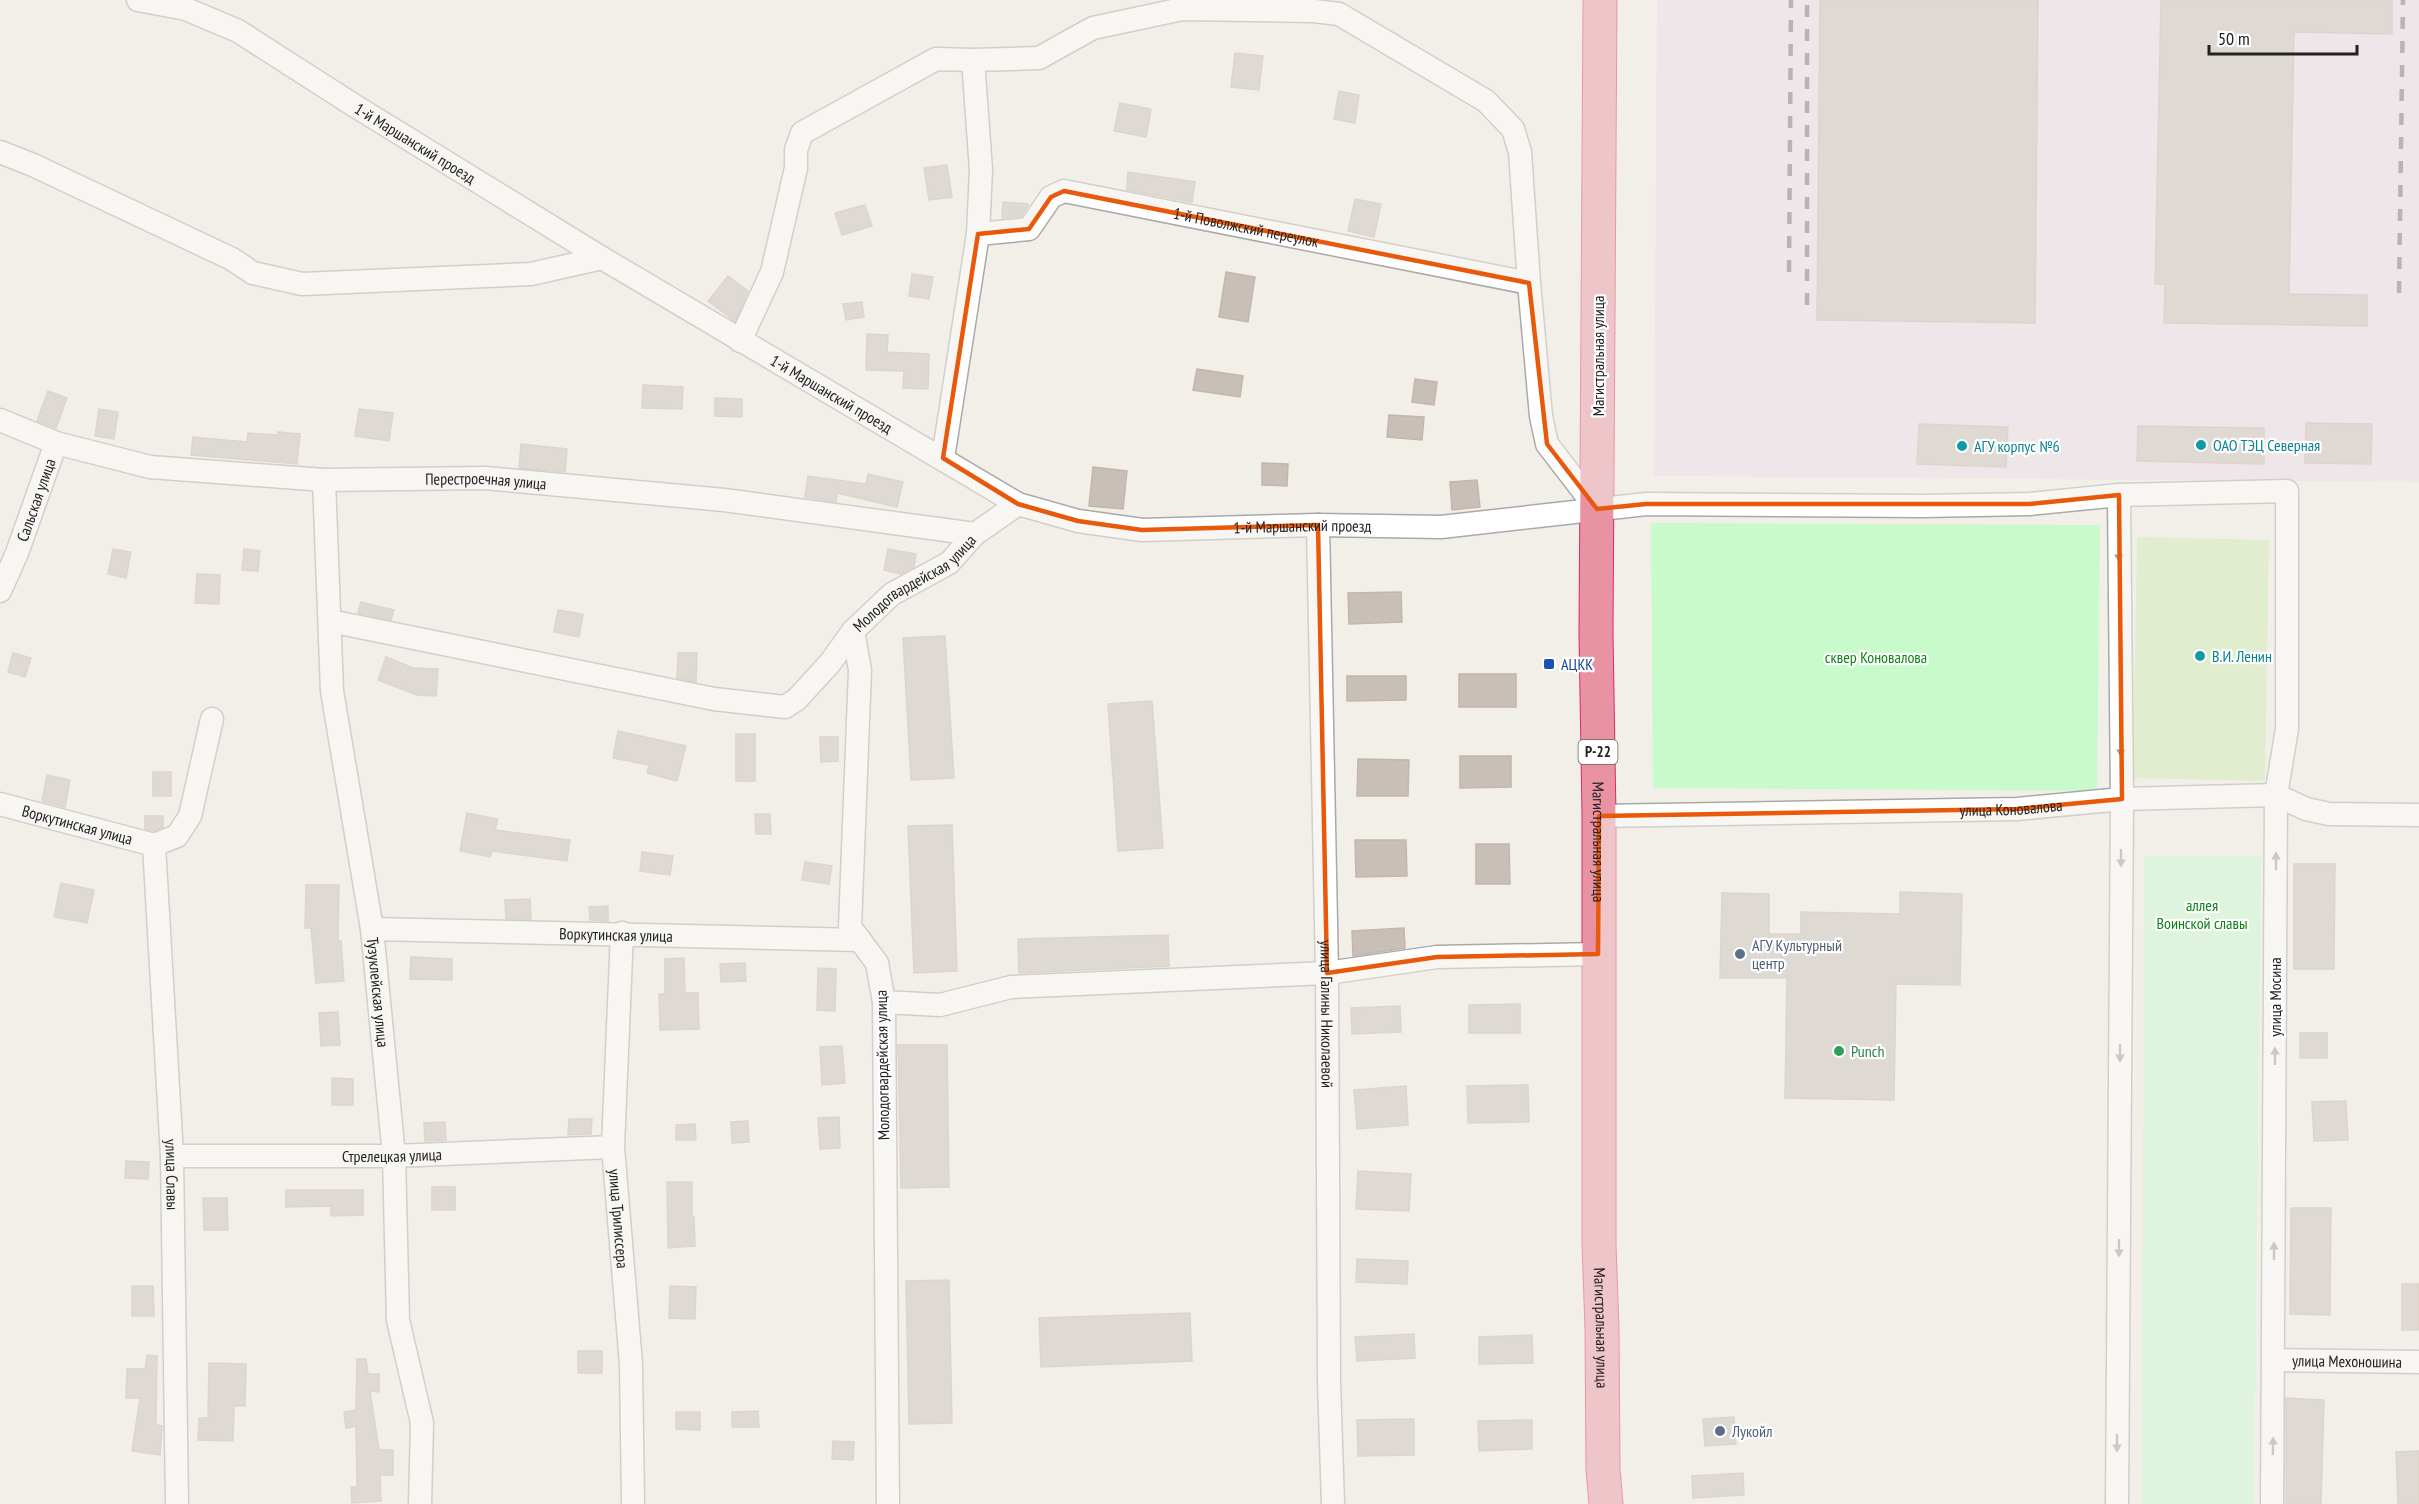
<svg xmlns="http://www.w3.org/2000/svg" width="2419" height="1504" viewBox="0 0 2419 1504" font-family="'PT Sans Narrow',sans-serif">
<style>
.industrial{fill:#ebdbe8}
.grass{fill:#cdebb0}
.park{fill:#c8facc}
.building{fill:#c7bfb8;stroke:#c4b6ab;stroke-width:1.5}
.lines{fill:none;stroke-linecap:round;stroke-linejoin:round}
.minor-casing{stroke:#a9a9a9;stroke-width:25}
.highway-casing{stroke:#dc2a67;stroke-width:35}
.minor{stroke:#fff;stroke-width:22}
.highway{stroke:#e892a2;stroke-width:33}
.rail{stroke:#707070;stroke-width:4.5;stroke-dasharray:12 12;stroke-linecap:butt}
.oneway{fill:#9c9c9c}
.marked{fill:none;stroke:#e8590c;stroke-width:4.5;stroke-linejoin:round}
.culture-dot{fill:#0f9aa8;stroke:#fff;stroke-width:2}
.transit-dot{fill:#1a4fb4;stroke:#fff;stroke-width:2}
.service-dot{fill:#5c6f8a;stroke:#fff;stroke-width:2}
.leisure-dot{fill:#2e9e5b;stroke:#fff;stroke-width:2}
.labels{text-anchor:middle;stroke-width:4.5;stroke-linejoin:round;paint-order:stroke}
.shield{fill:#fff;stroke:#646464;stroke-width:1.5}
.shield-label{font-size:15px;font-weight:bold;fill:#222}
.street-label{font-size:16px;fill:#222;stroke:#fff}
.culture-label{font-size:16px;fill:#0d838f;stroke:#fff;text-anchor:start}
.park-label{font-size:16px;fill:#0c8416;stroke:#fff}
.transit-label{font-size:16px;fill:#164399;stroke:#fff;text-anchor:start}
.service-label{font-size:16px;fill:#4e5e75;stroke:#fff;text-anchor:start}
.leisure-label{font-size:16px;fill:#27864d;stroke:#fff;text-anchor:start}
</style>
<rect width="100%" height="100%" fill="#f2efe9"/>
<polygon class="industrial" points="1657,0 2419,0 2419,482 1654,476"/>
<polygon class="grass" points="2137,537 2269,540 2265,781 2133,778"/>
<g class="park">
<polygon points="1651,523 2100,525 2097,791 1653,788"/>
<polygon points="2144,856 2261,856 2254,1504 2142,1504"/>
</g>
<g class="building">
<polygon points="1820,0 2038,0 2035,323 1817,320"/>
<polygon points="2161,0 2392,0 2392,34 2294,32 2289,294 2367,295 2367,326 2164,323 2165,284 2155,284"/>
<polygon points="1235,53 1263,56 1259,90 1231,87"/>
<polygon points="1339,91 1359,95 1355,123 1334,119"/>
<polygon points="1120,103 1151,109 1146,137 1114,131"/>
<polygon points="947,165 952,197 929,200 924,168"/>
<polygon points="1128,172 1195,182 1192,202 1127,190"/>
<polygon points="1355,199 1381,204 1374,237 1348,231"/>
<polygon points="1003,202 1028,204 1028,206 1021,216 1002,218"/>
<polygon points="865,205 872,226 842,235 835,213"/>
<polygon points="1226,272 1255,277 1248,322 1219,317"/>
<polygon points="912,274 933,277 929,299 909,296"/>
<polygon points="728,276 748,291 735,321 708,301"/>
<polygon points="862,302 864,317 846,320 843,304"/>
<polygon points="867,334 888,335 887,352 929,354 928,389 903,388 904,371 866,370"/>
<polygon points="1197,369 1243,376 1240,397 1193,390"/>
<polygon points="1415,379 1437,382 1434,405 1412,402"/>
<polygon points="643,385 683,387 682,409 642,408"/>
<polygon points="48,391 67,398 56,428 37,421"/>
<polygon points="715,398 742,399 742,417 715,416"/>
<polygon points="99,409 118,412 114,439 95,436"/>
<polygon points="359,409 393,413 389,441 355,436"/>
<polygon points="1389,415 1424,417 1422,440 1387,437"/>
<polygon points="2306,423 2372,424 2371,464 2305,463"/>
<polygon points="1919,424 2008,427 2006,467 1917,464"/>
<polygon points="2138,426 2264,428 2264,464 2137,461"/>
<polygon points="278,432 300,434 297,464 191,455 193,437 247,442 248,433 278,435"/>
<polygon points="521,444 567,449 565,472 519,468"/>
<polygon points="1262,463 1288,464 1287,486 1262,485"/>
<polygon points="1093,467 1127,471 1123,509 1089,506"/>
<polygon points="868,474 903,482 897,507 837,493 836,502 805,497 808,476 866,484"/>
<polygon points="1477,480 1480,507 1452,510 1450,482"/>
<polygon points="113,549 131,552 126,578 108,574"/>
<polygon points="244,549 260,551 258,571 242,570"/>
<polygon points="888,549 916,554 914,567 901,574 884,570"/>
<polygon points="197,574 220,575 219,604 195,603"/>
<polygon points="1401,592 1402,622 1349,624 1348,593"/>
<polygon points="361,602 394,610 391,620 358,613"/>
<polygon points="558,610 583,614 579,637 554,632"/>
<polygon points="945,636 954,778 911,780 903,638"/>
<polygon points="13,653 31,658 25,677 8,672"/>
<polygon points="678,653 697,653 696,682 677,678"/>
<polygon points="386,657 413,668 438,669 436,696 417,695 378,680"/>
<rect x="1459" y="674" width="57" height="33"/>
<polygon points="1347,676 1406,676 1406,700 1347,701"/>
<polygon points="1152,701 1163,848 1118,851 1108,704"/>
<polygon points="618,731 686,746 677,781 647,773 649,765 613,758"/>
<rect x="736" y="734" width="19" height="47"/>
<polygon points="820,737 838,737 838,761 821,762"/>
<polygon points="1460,756 1511,756 1511,787 1460,788"/>
<polygon points="1358,759 1409,760 1408,796 1357,796"/>
<rect x="153" y="772" width="18" height="24"/>
<polygon points="47,775 70,780 65,807 42,801"/>
<polygon points="467,813 498,819 495,830 570,840 567,861 492,851 490,857 460,851"/>
<polygon points="755,814 770,814 771,834 756,834"/>
<polygon points="145,816 163,816 163,827 153,831 145,829"/>
<polygon points="952,825 957,971 914,973 908,826"/>
<polygon points="1355,840 1406,840 1407,876 1356,877"/>
<polygon points="1476,844 1509,844 1510,884 1476,884"/>
<polygon points="642,852 673,856 670,875 640,871"/>
<polygon points="805,862 832,866 829,884 802,880"/>
<polygon points="2294,864 2335,864 2334,969 2294,969"/>
<polygon points="61,883 94,890 87,923 54,917"/>
<polygon points="306,885 339,885 338,941 341,941 344,981 316,983 311,928 305,928"/>
<polygon points="1900,892 1962,894 1960,985 1896,984 1894,1100 1785,1098 1787,978 1720,978 1722,893 1769,894 1769,934 1801,934 1801,912 1900,914"/>
<polygon points="530,899 531,919 506,919 505,900"/>
<polygon points="608,906 608,921 590,920 589,907"/>
<polygon points="1404,928 1405,948 1353,956 1352,931"/>
<polygon points="1168,935 1169,966 1019,973 1018,939"/>
<polygon points="411,957 452,959 452,980 410,979"/>
<polygon points="684,958 685,993 698,993 699,1029 660,1030 659,994 665,994 665,959"/>
<polygon points="745,963 746,981 721,982 720,964"/>
<polygon points="818,968 836,969 835,1011 817,1010"/>
<polygon points="1520,1004 1520,1033 1469,1033 1469,1005"/>
<polygon points="1400,1006 1401,1032 1352,1034 1351,1008"/>
<polygon points="338,1012 340,1045 321,1046 319,1013"/>
<rect x="2300" y="1033" width="27" height="25"/>
<polygon points="898,1045 947,1045 949,1187 901,1188"/>
<polygon points="842,1046 845,1083 822,1085 820,1047"/>
<polygon points="332,1078 353,1079 353,1105 332,1105"/>
<polygon points="1528,1085 1529,1122 1468,1123 1467,1086"/>
<polygon points="1406,1086 1408,1125 1357,1129 1354,1090"/>
<polygon points="2346,1101 2348,1140 2314,1141 2312,1102"/>
<polygon points="839,1117 840,1148 820,1149 818,1118"/>
<polygon points="569,1119 592,1119 591,1134 568,1135"/>
<polygon points="748,1121 749,1142 732,1143 731,1122"/>
<polygon points="445,1122 446,1140 425,1141 424,1123"/>
<polygon points="695,1124 696,1140 676,1140 676,1125"/>
<polygon points="126,1161 149,1162 148,1179 125,1178"/>
<polygon points="1358,1171 1411,1174 1409,1211 1356,1209"/>
<polygon points="667,1182 692,1182 692,1217 694,1217 695,1246 668,1248"/>
<rect x="432" y="1187" width="23" height="23"/>
<polygon points="286,1190 363,1190 363,1215 331,1216 331,1206 286,1207"/>
<polygon points="203,1198 227,1198 228,1230 204,1230"/>
<polygon points="2291,1208 2331,1208 2330,1315 2290,1314"/>
<polygon points="1357,1259 1408,1261 1407,1284 1356,1282"/>
<polygon points="949,1280 952,1423 909,1424 906,1281"/>
<rect x="2402" y="1284" width="17" height="46"/>
<polygon points="132,1286 153,1286 154,1316 132,1316"/>
<polygon points="670,1286 696,1287 695,1319 669,1318"/>
<polygon points="1190,1313 1192,1361 1041,1367 1039,1318"/>
<polygon points="1414,1334 1415,1358 1357,1361 1355,1337"/>
<polygon points="1532,1335 1533,1363 1479,1364 1479,1337"/>
<rect x="578" y="1351" width="24" height="22"/>
<polygon points="147,1355 157,1356 156,1425 162,1426 160,1455 132,1451 140,1398 126,1398 127,1369 145,1369"/>
<polygon points="357,1359 366,1359 368,1374 379,1374 379,1392 370,1391 379,1450 393,1450 393,1475 380,1475 381,1501 352,1503 351,1487 357,1487 356,1426 346,1428 344,1412 356,1410"/>
<polygon points="209,1363 246,1364 245,1406 234,1406 233,1441 198,1440 199,1418 208,1418"/>
<polygon points="2286,1398 2324,1400 2321,1504 2286,1504"/>
<polygon points="758,1411 759,1427 732,1427 732,1412"/>
<polygon points="676,1412 700,1412 700,1430 676,1429"/>
<polygon points="1734,1417 1736,1444 1705,1446 1703,1419"/>
<polygon points="1414,1419 1414,1455 1358,1456 1357,1420"/>
<polygon points="1532,1420 1532,1449 1479,1451 1478,1421"/>
<polygon points="833,1441 854,1442 853,1460 832,1459"/>
<polygon points="2419,1451 2419,1504 2398,1504 2396,1452"/>
<polygon points="1743,1473 1744,1495 1693,1498 1692,1476"/>
</g>
<g class="lines">
<g class="minor-casing">
<g id="minor">
<path id="s1" d="M138,0l48,9 52,22 117,75 247,152 416,246 60,17 64,9 176,-5 123,2 205,-23 277,2 107,-2 89,-9 168,-4v238l-11,66 -4,709"/>
<polyline points="0,152 33,165 232,259 253,273 302,284 531,274 602,258"/>
<path id="s2" d="M978,234l51,-5 22,-32 13,-6 465,92"/>
<polyline points="740,341 772,272 796,168 796,150 802,133 936,59 973,60"/>
<path id="s3" d="M0,420l56,23 94,24 174,13 161,-2 239,22 251,34"/>
<polyline points="943,458 978,234 981,170 973,60 1039,58 1093,28 1182,9 1314,11 1339,14 1486,101 1513,129 1520,152 1529,283 1541,416 1547,444 1597,509"/>
<path id="s4" d="M324,480l8,211 40,238 22,227 4,164 24,103 -2,81"/>
<path id="s5" d="M1318,525l9,448 2,409 4,122"/>
<path id="s6" d="M0,591l17,-38 39,-110"/>
<polyline points="330,621 714,699 785,707 797,699 830,663 853,631"/>
<path id="s7" d="M0,804l154,41"/>
<path id="s8" d="M1599,816l418,-7 105,-10 154,-4 30,14 23,5 90,1"/>
<path id="s9" d="M154,845l18,311 5,348"/>
<polyline points="154,845 177,836 190,816 212,719"/>
<path id="s10" d="M372,929l488,11"/>
<path id="s11" d="M622,933l-9,214 18,217 2,140"/>
<polyline points="884,1002 940,1005 1011,987 1327,973 1437,957 1598,954"/>
<path id="s12" d="M172,1156h222l219,-9"/>
<path id="s13" d="M2273,1360l146,2"/>
<path id="s14" d="M888,1504l-4,-502 -7,-39 -27,-36 10,-257 -7,-39 39,-37 57,-31 26,-29 43,-30"/>
<polyline points="2117,1504 2122,799 2119,495"/>
</g>
</g>
<g class="highway-casing">
<g id="highway">
<path id="s15" d="M1600,0l-4,633 3,183v428l3,85 1,140 3,35"/>
</g>
</g>
<use href="#minor" class="minor"/>
<use href="#highway" class="highway"/>
<g class="rail">
<polyline points="1789,272 1791,0"/>
<polyline points="2399,293 2403,0"/>
<polyline points="1807,305 1807,0"/>
</g>
</g>
<defs><path id="oneway-solid" d="M-6-.8H1V-3.2L6.5 0L1 3.2V.8H-6Z" transform="scale(1.5)"/></defs>
<g class="oneway">
<use href="#oneway-solid" transform="translate(2119 553) rotate(90)"/>
<use href="#oneway-solid" transform="translate(2121 748) rotate(89)"/>
<use href="#oneway-solid" transform="translate(2121 858) rotate(90)"/>
<use href="#oneway-solid" transform="translate(2276 861) rotate(-90)"/>
<use href="#oneway-solid" transform="translate(2120 1053) rotate(90)"/>
<use href="#oneway-solid" transform="translate(2275 1056) rotate(-90)"/>
<use href="#oneway-solid" transform="translate(2119 1248) rotate(90)"/>
<use href="#oneway-solid" transform="translate(2274 1251) rotate(-90)"/>
<use href="#oneway-solid" transform="translate(2117 1443) rotate(90)"/>
<use href="#oneway-solid" transform="translate(2273 1446) rotate(-89)"/>
</g>
<path d="M0 0H2419V1504H0ZM1064,191l465,92 18,161 50,65 49,-5h384l89,-9 3,304 -105,10 -418,7 -1,138 -161,3 -110,16 -9,-448 -176,5 -64,-9 -60,-17 -75,-46 35,-224 51,-5 22,-32z" fill="#f2efe9" fill-opacity=".55" fill-rule="evenodd"/>
<path class="marked" d="M1064,191l465,92 18,161 50,65 49,-5h384l89,-9 3,304 -105,10 -418,7 -1,138 -161,3 -110,16 -9,-448 -176,5 -64,-9 -60,-17 -75,-46 35,-224 51,-5 22,-32z"/>
<g class="culture-dot">
<circle cx="2201" cy="445" r="6"/>
<circle cx="1962" cy="446" r="6"/>
<circle cx="2200" cy="656" r="6"/>
</g>
<rect class="transit-dot" x="1543" y="658" width="12" height="12" rx="3"/>
<g class="service-dot">
<circle cx="1740" cy="954" r="6"/>
<circle cx="1720" cy="1431" r="6"/>
</g>
<circle class="leisure-dot" cx="1839" cy="1051" r="6"/>
<g class="labels">
<rect class="shield" x="1578.5" y="740" width="39" height="24" rx="4.5"/>
<g class="shield-label">
<text x="1598" y="757">Р-22</text>
</g>
<g class="street-label">
<text dy="6" stroke="none"><textPath href="#s1" startOffset="315">1-й Маршанский проезд</textPath></text>
<text dy="6" stroke="none"><textPath href="#s2" startOffset="290">1-й Поволжский переулок</textPath></text>
<text transform="translate(1598 356) rotate(-90)" y="6">Магистральная улица</text>
<text dy="6" stroke="none"><textPath href="#s1" startOffset="801">1-й Маршанский проезд</textPath></text>
<text dy="6" stroke="none"><textPath href="#s3" startOffset="494">Перестроечная улица</textPath></text>
<text dy="6" stroke="none"><textPath href="#s6" startOffset="98">Сальская улица</textPath></text>
<text dy="6" stroke="none"><textPath href="#s1" startOffset="1305">1-й Маршанский проезд</textPath></text>
<text dy="6" stroke="none"><textPath href="#s14" startOffset="962">Молодогвардейская улица</textPath></text>
<text dy="6" stroke="none"><textPath href="#s8" startOffset="412">улица Коновалова</textPath></text>
<text dy="6" stroke="none"><textPath href="#s7" startOffset="80">Воркутинская улица</textPath></text>
<text dy="6" stroke="none"><textPath href="#s15" startOffset="842">Магистральная улица</textPath></text>
<text dy="6" stroke="none"><textPath href="#s10" startOffset="244">Воркутинская улица</textPath></text>
<text dy="6" stroke="none"><textPath href="#s4" startOffset="516">Тузуклейская улица</textPath></text>
<text transform="translate(2275 997) rotate(-90)" y="6">улица Мосина</text>
<text dy="6" stroke="none"><textPath href="#s5" startOffset="489">улица Галины Николаевой</textPath></text>
<text transform="translate(882 1065) rotate(-91)" y="6">Молодогвардейская улица</text>
<text dy="6" stroke="none"><textPath href="#s12" startOffset="220">Стрелецкая улица</textPath></text>
<text dy="6" stroke="none"><textPath href="#s9" startOffset="330">улица Славы</textPath></text>
<text dy="6" stroke="none"><textPath href="#s11" startOffset="286">улица Трилиссера</textPath></text>
<text dy="6" stroke="none"><textPath href="#s15" startOffset="1328">Магистральная улица</textPath></text>
<text dy="6" stroke="none"><textPath href="#s13" startOffset="74">улица Мехоношина</textPath></text>
</g>
<g class="culture-label">
<text x="2213" y="451">ОАО ТЭЦ Северная</text>
<text x="1974" y="452">АГУ корпус №6</text>
<text x="2212" y="662">В.И. Ленин</text>
</g>
<g class="park-label">
<text x="1876" y="663">сквер Коновалова</text>
<text x="2202" y="911">аллея<tspan x="2202" dy="18">Воинской славы</tspan></text>
</g>
<g class="transit-label">
<text x="1561" y="670">АЦКК</text>
</g>
<g class="service-label">
<text x="1752" y="951">АГУ Культурный<tspan x="1752" dy="18">центр</tspan></text>
<text x="1732" y="1437">Лукойл</text>
</g>
<g class="leisure-label">
<text x="1851" y="1057">Punch</text>
</g>
</g>
<path d="M2209 45v9h148v-9" fill="none" stroke="#222222" stroke-width="3"/>
<text x="2218" y="45" font-size="18" fill="#222222" stroke="#ffffff" stroke-width="4.5" paint-order="stroke">50 m</text>
</svg>
